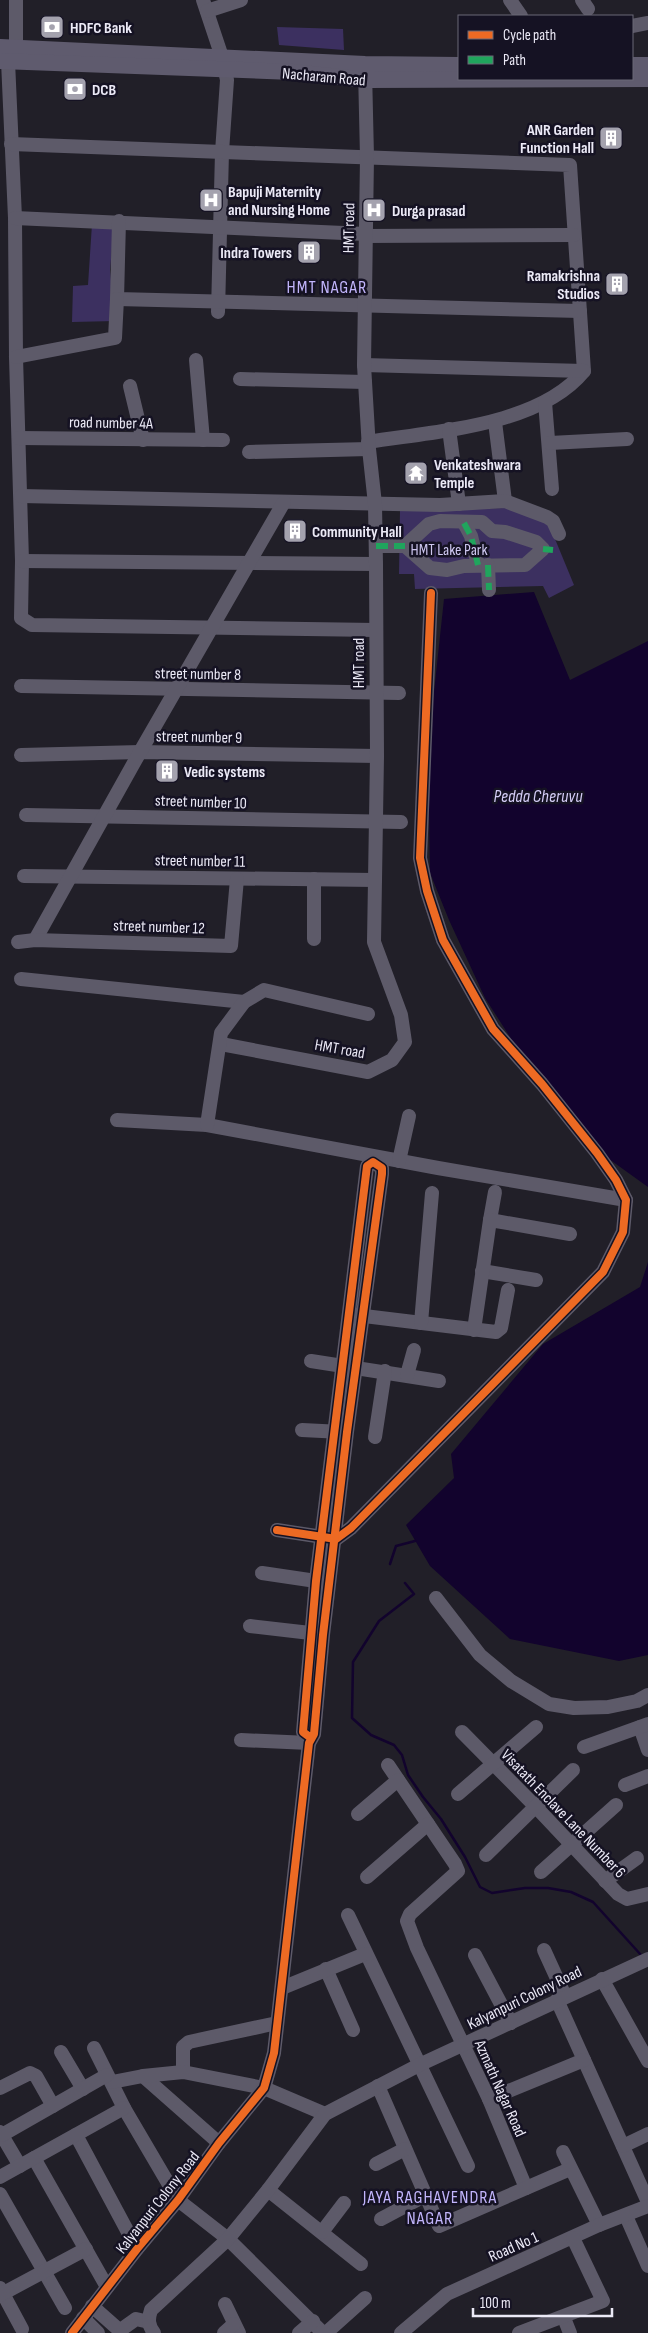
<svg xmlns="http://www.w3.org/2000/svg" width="648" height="2333" viewBox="0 0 648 2333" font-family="'Sofia Sans Condensed',sans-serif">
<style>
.green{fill:#3c3060}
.water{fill:#12032d}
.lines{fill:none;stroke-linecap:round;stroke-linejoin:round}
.stream{stroke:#12032d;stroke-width:2.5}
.minor{stroke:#5d5a69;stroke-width:14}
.major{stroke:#5f5b6e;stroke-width:16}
.quiet{stroke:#20a55d;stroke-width:6;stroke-dasharray:12 6;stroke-linecap:butt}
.cycleway-casing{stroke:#151223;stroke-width:11}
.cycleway{stroke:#ed6a23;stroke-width:8}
.labels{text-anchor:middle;stroke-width:5;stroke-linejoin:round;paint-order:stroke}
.poi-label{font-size:16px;font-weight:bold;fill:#ebe9f6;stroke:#151223;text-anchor:start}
.street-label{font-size:16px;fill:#ebe9f6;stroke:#151223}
.park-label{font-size:16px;fill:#cec7f0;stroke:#151223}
.neighbourhood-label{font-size:18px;letter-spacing:1px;fill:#c2b5fc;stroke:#151223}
.water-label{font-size:18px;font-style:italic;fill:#d4cdf6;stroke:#151223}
</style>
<rect width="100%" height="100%" fill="#211f28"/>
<g class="green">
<polygon points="277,27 343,29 344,50 279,45"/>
<polygon points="92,224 114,227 110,270 115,321 72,322 73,286 88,285"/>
<polygon points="508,508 548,522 574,585 549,598 543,586 415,589 414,574 399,574 400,510"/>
</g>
<g class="water">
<polygon points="534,592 570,680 648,641 648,1187 609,1159 526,1062 485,998 449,920 430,873 428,748 444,599"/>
<polygon points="648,1262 648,1655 619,1661 510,1639 430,1566 406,1525 454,1478 451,1454 543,1344 640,1287"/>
</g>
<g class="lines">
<g class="stream">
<polyline points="390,1564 396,1546 415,1541"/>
<polyline points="405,1583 414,1594 379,1621 353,1662 352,1718 371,1735 394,1745 402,1755 408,1775 423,1797 441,1819 465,1857 480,1887 492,1893 525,1888 548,1888 571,1892 593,1902 641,1955"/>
</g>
<g class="minor">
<polyline points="16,0 16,49"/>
<polyline points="203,0 222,57 227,80 222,152 218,312"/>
<polyline points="510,0 521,16"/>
<polyline points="582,0 588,9"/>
<polyline points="207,11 241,0"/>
<polyline points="632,26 648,23"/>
<polyline points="8,61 15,218 16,357 22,561 21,618 32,625 376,630"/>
<path d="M11,144l559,21 14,206c-45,55 -148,60 -216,71"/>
<polyline points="15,218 366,234"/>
<polyline points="119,221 117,299 580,311"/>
<polyline points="365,236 574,235"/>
<polyline points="16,357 115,338 117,299"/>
<polyline points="196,360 203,440"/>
<polyline points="364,365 584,371"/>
<polyline points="240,379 365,382"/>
<polyline points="130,386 143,440"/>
<polyline points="545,402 552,489"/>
<polyline points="495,422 505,501"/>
<polyline points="449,429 459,504"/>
<polyline points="19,438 223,440"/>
<polyline points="550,443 627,439"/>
<polyline points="249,452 369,449"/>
<polyline points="21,496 440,505 505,501 547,517 553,521 559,534"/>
<polyline points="464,523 471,536 478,565"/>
<polyline points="376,546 405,546 430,568 447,570 464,566 525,565 543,549 536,542 505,532 492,531 482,522 440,521 429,524 405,546"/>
<polyline points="22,561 376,564"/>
<polyline points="488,565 489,590"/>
<polyline points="21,686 399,693"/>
<polyline points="21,755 140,752 377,756"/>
<polyline points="26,815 401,822"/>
<polyline points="24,876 375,880"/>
<polyline points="314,879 314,939"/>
<polyline points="35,940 140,752 284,502"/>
<polyline points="18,942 35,940 231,946 237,879"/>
<polyline points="21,979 244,1002"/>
<polyline points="221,1044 368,1072 392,1060 405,1042 401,1015 374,942 377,756 376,564 375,504 369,449 364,365 367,157 365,70"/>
<polyline points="117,1120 207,1125 438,1168 626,1200"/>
<polyline points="207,1125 221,1033 244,1002 264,990 368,1014"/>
<polyline points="399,1161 409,1116"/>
<polyline points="490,1220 495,1192"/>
<polyline points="482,1271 536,1280"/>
<polyline points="356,1315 496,1332 501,1328 508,1290"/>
<polyline points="421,1323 432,1193"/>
<polyline points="474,1330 490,1220 570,1234"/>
<polyline points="311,1361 439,1381"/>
<polyline points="407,1375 414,1350"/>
<polyline points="302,1430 342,1432"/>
<polyline points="375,1437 385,1371"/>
<polyline points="277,1530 336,1539 351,1528 603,1272 623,1232 626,1200 616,1180 597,1153 542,1084 493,1029 443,940 427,891 420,858 431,593"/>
<polyline points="262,1573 316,1581"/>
<polyline points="436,1598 480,1655 511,1681 549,1704 574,1708 608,1707 637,1701 648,1695"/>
<polyline points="250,1626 319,1634"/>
<polyline points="640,1727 648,1750"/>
<polyline points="462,1732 536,1807 618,1894 627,1899 648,1894"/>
<polyline points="241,1740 309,1743"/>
<polyline points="584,1747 648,1724"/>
<polyline points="388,1765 455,1864 458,1871 410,1914 407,1921 417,1948 489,2099 526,2188"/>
<polyline points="625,1785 648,1776"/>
<polyline points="458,1794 536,1727"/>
<polyline points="358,1814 398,1780"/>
<polyline points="486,1855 573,1770"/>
<polyline points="541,1872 616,1805"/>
<polyline points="367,1877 428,1824"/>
<polyline points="605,1881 637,1858"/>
<polyline points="348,1915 468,2166"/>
<polyline points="544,1950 565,1996"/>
<polyline points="475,1955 511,2023"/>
<polyline points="326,1969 353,2030"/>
<polyline points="602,1979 648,2061"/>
<polyline points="282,1988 365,1954"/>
<polyline points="557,2000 648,2202"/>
<polyline points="94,2048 124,2108 178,2200 228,2239 323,2333"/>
<polyline points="61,2052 83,2089"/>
<polyline points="183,2072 183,2047 189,2042 277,2023"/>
<polyline points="143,2076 219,2143"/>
<polyline points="112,2082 143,2076 183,2072 264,2088 325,2114"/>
<polyline points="378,2086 439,2226 570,2169"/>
<polyline points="0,2088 30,2073 36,2076 53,2106"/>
<polyline points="489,2099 584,2060"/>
<polyline points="0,2132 20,2166"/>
<polyline points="2,2135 107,2075"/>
<polyline points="76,2135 137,2249"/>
<polyline points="623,2146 648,2134"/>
<polyline points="563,2152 599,2225"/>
<polyline points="34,2158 107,2287"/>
<polyline points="376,2164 405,2149"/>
<polyline points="0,2177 124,2108"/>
<polyline points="268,2190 361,2264"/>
<polyline points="0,2194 65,2308"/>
<polyline points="626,2216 648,2266"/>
<polyline points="381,2219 426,2195"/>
<polyline points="322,2232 344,2203"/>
<polyline points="0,2288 22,2329"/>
<polyline points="0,2295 86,2249"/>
<polyline points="225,2304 239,2333"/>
<polyline points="92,2306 118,2329 122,2329 136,2319 149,2322"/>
<polyline points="83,2318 98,2333"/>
<polyline points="564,2318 570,2333"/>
<polyline points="72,2333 137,2249 178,2200 219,2143 264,2088 274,2053 309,1743 314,1734 323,1635 347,1432 382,1174 382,1168 373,1162 367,1166 316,1581 303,1732 311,1738"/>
<path d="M154,2333c-6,-8 -6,-14 -3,-23l77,-71 40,-49 57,-76 94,-49 229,-106"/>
<polyline points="224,2333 234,2324"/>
<polyline points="299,2333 313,2321"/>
<polyline points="326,2333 365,2298"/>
<polyline points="401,2333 447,2294 599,2225 648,2206"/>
<polyline points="519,2333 603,2301 573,2238"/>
</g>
<g class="major">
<polyline points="0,47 365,64 459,65"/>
<polyline points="0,61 293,72 366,80 648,79"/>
<polyline points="632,65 648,65"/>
</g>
<g class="quiet">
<polyline points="464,523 471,536 478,565"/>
<polyline points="376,546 405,546"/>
<polyline points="543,549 553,550"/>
<polyline points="488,565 489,590"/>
</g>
<g class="cycleway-casing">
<g id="cycleway">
<polyline points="277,1530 336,1539 351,1528 603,1272 623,1232 626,1200 616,1180 597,1153 542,1084 493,1029 443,940 427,891 420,858 431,593"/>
<polyline points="72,2333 137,2249 178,2200 219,2143 264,2088 274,2053 309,1743 314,1734 323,1635 347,1432 382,1174 382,1168 373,1162 367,1166 316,1581 303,1732 311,1738"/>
</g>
</g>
<use href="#cycleway" class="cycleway"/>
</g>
<defs>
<g id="bank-square" transform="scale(1.25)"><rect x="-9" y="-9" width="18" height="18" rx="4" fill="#a4a2ae" stroke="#151223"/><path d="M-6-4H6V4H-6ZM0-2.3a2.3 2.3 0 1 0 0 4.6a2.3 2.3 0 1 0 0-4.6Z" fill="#fff"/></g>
<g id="building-square" transform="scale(1.25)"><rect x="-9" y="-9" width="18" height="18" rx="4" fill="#a4a2ae" stroke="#151223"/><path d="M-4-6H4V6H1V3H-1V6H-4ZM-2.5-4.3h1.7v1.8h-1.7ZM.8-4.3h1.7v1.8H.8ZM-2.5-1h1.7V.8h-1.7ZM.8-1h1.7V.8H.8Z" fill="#fff"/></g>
<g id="hospital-square" transform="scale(1.25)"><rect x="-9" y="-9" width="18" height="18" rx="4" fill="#a4a2ae" stroke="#151223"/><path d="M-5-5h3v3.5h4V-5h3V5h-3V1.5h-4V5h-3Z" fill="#fff"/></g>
<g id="temple-square" transform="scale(1.25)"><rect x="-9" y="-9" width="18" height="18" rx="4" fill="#a4a2ae" stroke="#151223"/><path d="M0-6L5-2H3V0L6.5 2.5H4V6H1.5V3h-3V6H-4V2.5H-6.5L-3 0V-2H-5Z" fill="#fff"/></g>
</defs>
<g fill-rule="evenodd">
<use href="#bank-square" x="52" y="27"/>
<use href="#bank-square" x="75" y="89"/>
<use href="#building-square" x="611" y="138"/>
<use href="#hospital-square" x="211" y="200"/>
<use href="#hospital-square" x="374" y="210"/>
<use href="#building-square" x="309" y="252"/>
<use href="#building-square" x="617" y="284"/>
<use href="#temple-square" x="416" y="473"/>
<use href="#building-square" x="295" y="531"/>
<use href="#building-square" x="167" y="771"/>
</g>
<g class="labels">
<g class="poi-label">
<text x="70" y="33">HDFC Bank</text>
<text x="92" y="95">DCB</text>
<text x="594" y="135" text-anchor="end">ANR Garden<tspan x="594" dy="18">Function Hall</tspan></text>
<text x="228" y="197">Bapuji Maternity<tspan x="228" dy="18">and Nursing Home</tspan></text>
<text x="392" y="216">Durga prasad</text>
<text x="292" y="258" text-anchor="end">Indra Towers</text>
<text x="600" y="281" text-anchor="end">Ramakrishna<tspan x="600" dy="18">Studios</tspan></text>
<text x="434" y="470">Venkateshwara<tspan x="434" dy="18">Temple</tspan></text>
<text x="312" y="537">Community Hall</text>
<text x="184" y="777">Vedic systems</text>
</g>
<g class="street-label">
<text transform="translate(324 76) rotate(5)" y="6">Nacharam Road</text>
<text transform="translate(348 228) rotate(-89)" y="6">HMT road</text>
<text transform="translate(111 422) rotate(1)" y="6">road number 4A</text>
<text transform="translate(358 663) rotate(-90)" y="6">HMT road</text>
<text transform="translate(198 673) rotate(1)" y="6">street number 8</text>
<text transform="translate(199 736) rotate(1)" y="6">street number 9</text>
<text transform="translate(201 801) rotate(2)" y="6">street number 10</text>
<text transform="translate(200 860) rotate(1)" y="6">street number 11</text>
<text transform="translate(159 926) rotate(2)" y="6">street number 12</text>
<text transform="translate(340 1048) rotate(10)" y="6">HMT road</text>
<text transform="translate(564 1813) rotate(46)" y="6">Visatath Enclave Lane Number 6</text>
<text transform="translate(524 1997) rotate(-26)" y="6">Kalyanpuri Colony Road</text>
<text transform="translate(501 2088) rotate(66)" y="6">Azmath Nagar Road</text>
<text transform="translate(157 2202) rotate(-52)" y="6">Kalyanpuri Colony Road</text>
<text transform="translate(513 2246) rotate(-24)" y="6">Road No 1</text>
</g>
<g class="park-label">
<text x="449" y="555">HMT Lake Park</text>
</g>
<g class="neighbourhood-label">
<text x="327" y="293">HMT NAGAR</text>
<text x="430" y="2203">JAYA RAGHAVENDRA<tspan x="430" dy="21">NAGAR</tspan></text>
</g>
<g class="water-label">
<text x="538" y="802">Pedda Cheruvu</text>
</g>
</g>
<rect x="458" y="15" width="175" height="65" fill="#151223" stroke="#6b6877"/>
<rect x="468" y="31" width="25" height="8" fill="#ed6a23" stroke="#6b6877"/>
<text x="503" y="40" font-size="15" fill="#ebe9f6">Cycle path</text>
<rect x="468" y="56" width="25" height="8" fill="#20a55d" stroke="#6b6877"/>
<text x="503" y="65" font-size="15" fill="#ebe9f6">Path</text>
<path d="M473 2308v8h139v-8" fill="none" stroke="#ebe9f6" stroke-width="2.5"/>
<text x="480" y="2308" font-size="15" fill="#ebe9f6" stroke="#151223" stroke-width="4" paint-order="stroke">100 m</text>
</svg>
